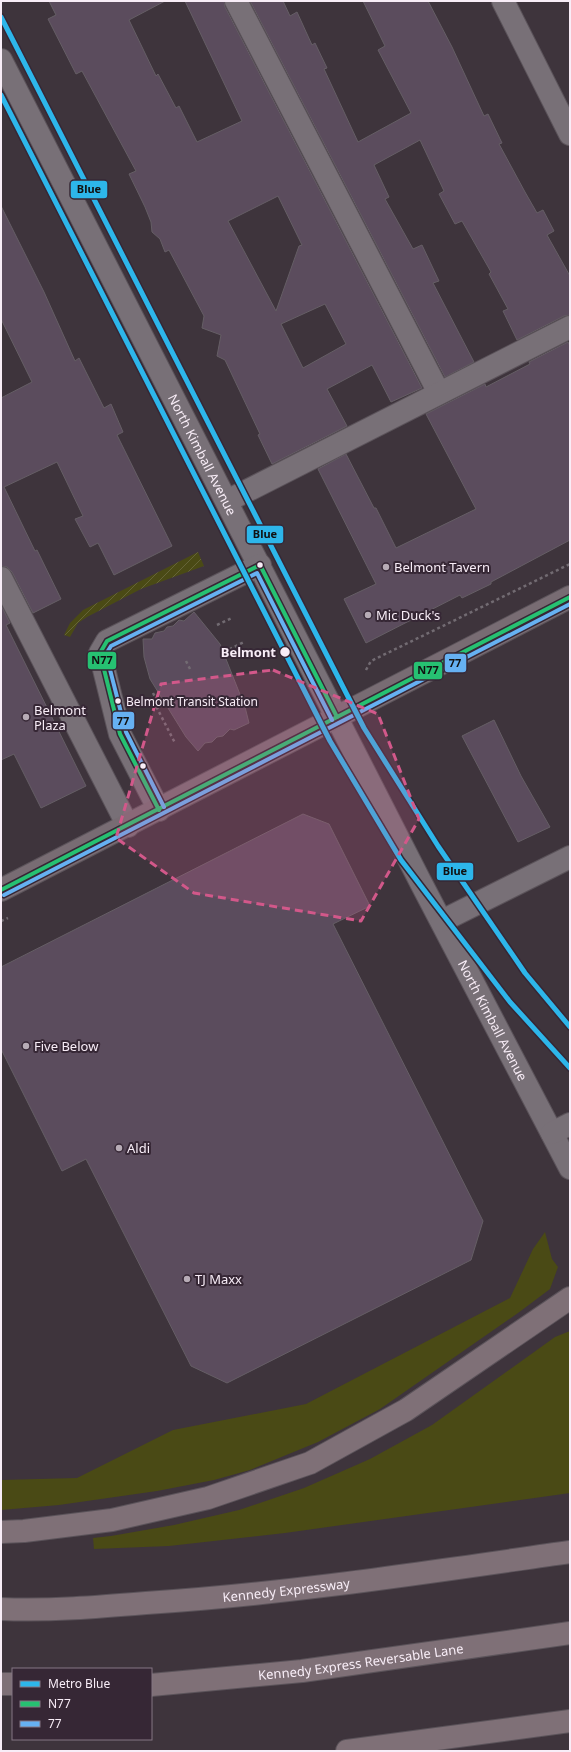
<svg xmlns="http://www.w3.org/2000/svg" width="571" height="1752" viewBox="0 0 571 1752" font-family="'Noto Sans',sans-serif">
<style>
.grass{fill:#4a4a15}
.garden{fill:url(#garden-furrows)}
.building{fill:#5b4c5d;stroke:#655e65;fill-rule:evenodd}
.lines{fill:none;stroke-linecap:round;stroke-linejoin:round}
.minor-casing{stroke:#5b535a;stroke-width:24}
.major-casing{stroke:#5b535a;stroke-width:24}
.highway-casing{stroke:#5b535a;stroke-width:24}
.path{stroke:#726b72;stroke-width:2.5;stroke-dasharray:3 3;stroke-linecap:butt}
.minor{stroke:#787077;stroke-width:22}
.major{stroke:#786c73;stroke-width:22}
.highway{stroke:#7f7077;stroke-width:22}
.bus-1-casing{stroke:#362735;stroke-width:7}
.bus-2-casing{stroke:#362735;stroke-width:7}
.bus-1{stroke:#26c172;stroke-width:4}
.bus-2{stroke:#66b1f2;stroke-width:4}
.metro-1-casing{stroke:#362735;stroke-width:8}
.metro-1{stroke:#2db6ea;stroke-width:5}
.marked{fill:#d2588a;fill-opacity:0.2;stroke:#d2588a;stroke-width:3;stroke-dasharray:8 5;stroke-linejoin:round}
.bus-dot{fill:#f8edf7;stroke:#362735;stroke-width:1.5}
.poi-dot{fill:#b7acb6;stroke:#362735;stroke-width:1.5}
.labels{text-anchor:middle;stroke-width:4;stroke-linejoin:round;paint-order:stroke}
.bus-label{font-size:12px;fill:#f8edf7;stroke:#362735;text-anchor:start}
.street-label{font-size:13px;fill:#f8edf7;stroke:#362735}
.poi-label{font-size:13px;fill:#f8edf7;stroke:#362735;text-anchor:start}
.stop-label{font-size:13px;font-weight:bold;fill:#f8edf7;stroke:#362735;text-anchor:end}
.line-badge{stroke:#362735;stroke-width:1.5}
.pale-badge-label{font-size:11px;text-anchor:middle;font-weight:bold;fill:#111}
</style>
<defs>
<pattern id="garden-furrows" width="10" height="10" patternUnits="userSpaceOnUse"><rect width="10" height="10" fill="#4a4a15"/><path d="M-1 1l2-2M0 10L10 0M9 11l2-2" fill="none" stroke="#656438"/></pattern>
</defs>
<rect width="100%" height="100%" fill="#3e343c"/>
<g class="grass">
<polygon points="545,1232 552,1259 558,1267 550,1289 518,1313 380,1409 318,1442 250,1470 214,1480 157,1491 59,1505 1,1510 1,1480 77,1478 173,1430 306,1404 510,1298 533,1249"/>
<polygon points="570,1331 570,1493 285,1533 169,1546 94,1549 93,1538 111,1536 174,1525 239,1510 304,1488 370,1459 432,1425 555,1337"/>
</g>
<polygon class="garden" points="198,552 204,566 141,589 87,617 78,623 70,637 64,635 70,623 83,610"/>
<g class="building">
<path d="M49,1h116l-36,19 27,56 2,-2 18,34 3,-2 18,36 45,-21 -57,-120h39l1,6 197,381 -31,14 -19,-37 -45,24 20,37 -75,38 -14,-29 2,-1 -35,-74 -8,-4 4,-21 -19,-7 2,-12 -35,-66 -4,2 -5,-13 -8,-7 -1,-10 -6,-15 -16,-33 7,-3 -54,-100 -6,3 -28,-55 8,-4zM278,196l24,49 -3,1 -23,65 -48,-90zM325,304l21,40 -43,24 -22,-44z"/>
<polygon points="250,1 283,1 290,16 297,12 312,45 315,43 327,68 324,69 358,142 411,113 378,50 385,46 363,1 428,1 452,47 484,116 488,114 502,143 499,144 525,192 537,213 543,210 554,231 547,235 570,276 570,315 564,316 517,340 503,311 508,309 489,274 491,272 462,221 455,224 439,194 444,191 420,140 374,165 389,197 385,199 413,249 422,245 439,281 433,283 474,362 445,377"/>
<polygon points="1,206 44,292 75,361 79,358 104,408 111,404 123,432 117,435 172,546 114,575 98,543 90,547 75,519 83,516 57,462 4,487 35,551 37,550 61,599 33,613 12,572 7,567 1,566 1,398 32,382 1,319"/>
<polygon points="568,342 570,346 570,540 491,582 491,584 462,598 460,595 366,643 344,599 376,584 318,469 346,454 374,508 376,508 396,548 476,509 426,414 485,384 486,387 530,364 529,362"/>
<polygon points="1,605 10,623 6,625 86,786 41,808 14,754 1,760"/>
<polygon points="194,612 220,644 245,707 249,723 234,730 230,729 223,736 217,737 212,742 205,743 198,751 186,737 150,679 144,657 143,639 152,639 155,633 164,631 167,627 173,626 179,620 184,621"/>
<polygon points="494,720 521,776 550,827 518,842 462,736"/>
<polygon points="303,814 329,824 370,906 333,924 483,1221 471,1260 227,1383 191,1366 86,1159 62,1171 1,1049 1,967"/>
</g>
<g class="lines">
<g class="minor-casing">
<g id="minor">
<polyline points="236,1 439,393"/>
<polyline points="503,1 570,134"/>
<path id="s1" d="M1,60l419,821 150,287"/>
<polyline points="227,501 570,327"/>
<polyline points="1,578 128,826"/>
<polyline points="159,810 120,734 100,653 107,641 260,565"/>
<polyline points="442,921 570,857"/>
<polyline points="552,1133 570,1124"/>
</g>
</g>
<g class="major-casing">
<polyline id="major" points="1,890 570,597"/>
</g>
<g class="highway-casing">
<g id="highway">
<polyline points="1,1532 24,1531 112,1520 208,1498 310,1463 406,1410 570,1298"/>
<path id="s2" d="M1,1609c49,2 97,-2 145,-6 142,-9 283,-31 424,-51"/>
<polyline points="1,1684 13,1684"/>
<path id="s3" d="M151,1685l151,-14 268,-38"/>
<polyline points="347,1751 570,1721"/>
</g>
</g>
<g class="path">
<polyline points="217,625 232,618"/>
<polyline points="224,652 244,642"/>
<polyline points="186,661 190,669"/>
<polyline points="366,670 371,661 570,564"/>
<polyline points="153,693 157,701"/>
<polyline points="158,695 156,706 175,743"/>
<polyline points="156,705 164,702"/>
<polyline points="1,921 8,918"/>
</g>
<use href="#minor" class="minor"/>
<use href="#major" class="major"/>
<use href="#highway" class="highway"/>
<g class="bus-1-casing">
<g id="bus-1">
<polyline points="159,810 120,734 100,653 107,641 260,565 337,717"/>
<polyline points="1,890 570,597"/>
</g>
</g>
<g class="bus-2-casing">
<g id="bus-2">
<polyline points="164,807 126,732 106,654 111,646 257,573 332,720"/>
<polyline points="4,895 570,604"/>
</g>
</g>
<use href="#bus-1" class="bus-1"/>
<use href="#bus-2" class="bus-2"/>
<g class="metro-1-casing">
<g id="metro-1">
<polyline points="1,17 364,728 438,846 525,973 570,1027"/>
<polyline points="1,95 330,741 401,860 510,1002 570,1068"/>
</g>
</g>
<use href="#metro-1" class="metro-1"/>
</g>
<path class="marked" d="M273,670l105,44 41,105 -58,102 -167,-28 -78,-55 45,-154z"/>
<g class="bus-dot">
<circle cx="260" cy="565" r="3.5"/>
<circle cx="285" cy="652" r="5.5"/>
<circle cx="118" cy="701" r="3.5"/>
<circle cx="143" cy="766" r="3.5"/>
</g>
<g class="poi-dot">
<circle cx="386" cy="567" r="4"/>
<circle cx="368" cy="615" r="4"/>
<circle cx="26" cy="717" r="4"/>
<circle cx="26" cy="1046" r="4"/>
<circle cx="119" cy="1148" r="4"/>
<circle cx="187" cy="1279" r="4"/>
</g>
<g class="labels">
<g class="bus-label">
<text x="126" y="706">Belmont Transit Station</text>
</g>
<g class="street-label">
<text dy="5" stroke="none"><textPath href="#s1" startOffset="443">North Kimball Avenue</textPath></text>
<text dy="5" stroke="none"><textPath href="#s1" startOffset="1079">North Kimball Avenue</textPath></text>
<text dy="5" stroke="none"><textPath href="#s2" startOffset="286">Kennedy Expressway</textPath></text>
<text dy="5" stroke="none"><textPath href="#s3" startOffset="211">Kennedy Express Reversable Lane</textPath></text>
</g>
<g class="poi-label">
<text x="394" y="572">Belmont Tavern</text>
<text x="376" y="620">Mic Duck's</text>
<text x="34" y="715">Belmont<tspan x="34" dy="15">Plaza</tspan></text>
<text x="34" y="1051">Five Below</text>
<text x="127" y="1153">Aldi</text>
<text x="195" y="1284">TJ Maxx</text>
</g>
<g class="stop-label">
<text x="276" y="657">Belmont</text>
</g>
</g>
<g class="line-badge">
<rect x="70" y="180" width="38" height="19" rx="4" fill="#2db6ea"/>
<rect x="246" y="525" width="38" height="19" rx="4" fill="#2db6ea"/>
<rect x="87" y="651" width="30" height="19" rx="4" fill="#26c172"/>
<rect x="444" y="653" width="23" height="20" rx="4" fill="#66b1f2"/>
<rect x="413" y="661" width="30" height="19" rx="4" fill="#26c172"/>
<rect x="112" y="711" width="23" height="19" rx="4" fill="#66b1f2"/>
<rect x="436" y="862" width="38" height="19" rx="4" fill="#2db6ea"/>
</g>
<g class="pale-badge-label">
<text x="89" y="193">Blue</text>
<text x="265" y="538">Blue</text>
<text x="102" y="664">N77</text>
<text x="455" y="667">77</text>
<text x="428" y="674">N77</text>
<text x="123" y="725">77</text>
<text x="455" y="875">Blue</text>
</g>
<rect width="571" height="1752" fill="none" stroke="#f8edf7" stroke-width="4"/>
<rect x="12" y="1668" width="140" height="72" fill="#362735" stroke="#847683"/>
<rect x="20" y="1681" width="20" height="6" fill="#2db6ea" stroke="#847683"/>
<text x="48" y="1688" font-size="12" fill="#f8edf7">Metro Blue</text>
<rect x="20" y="1701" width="20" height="6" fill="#26c172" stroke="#847683"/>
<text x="48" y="1708" font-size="12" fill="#f8edf7">N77</text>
<rect x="20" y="1721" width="20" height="6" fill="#66b1f2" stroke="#847683"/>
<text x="48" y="1728" font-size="12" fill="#f8edf7">77</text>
</svg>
